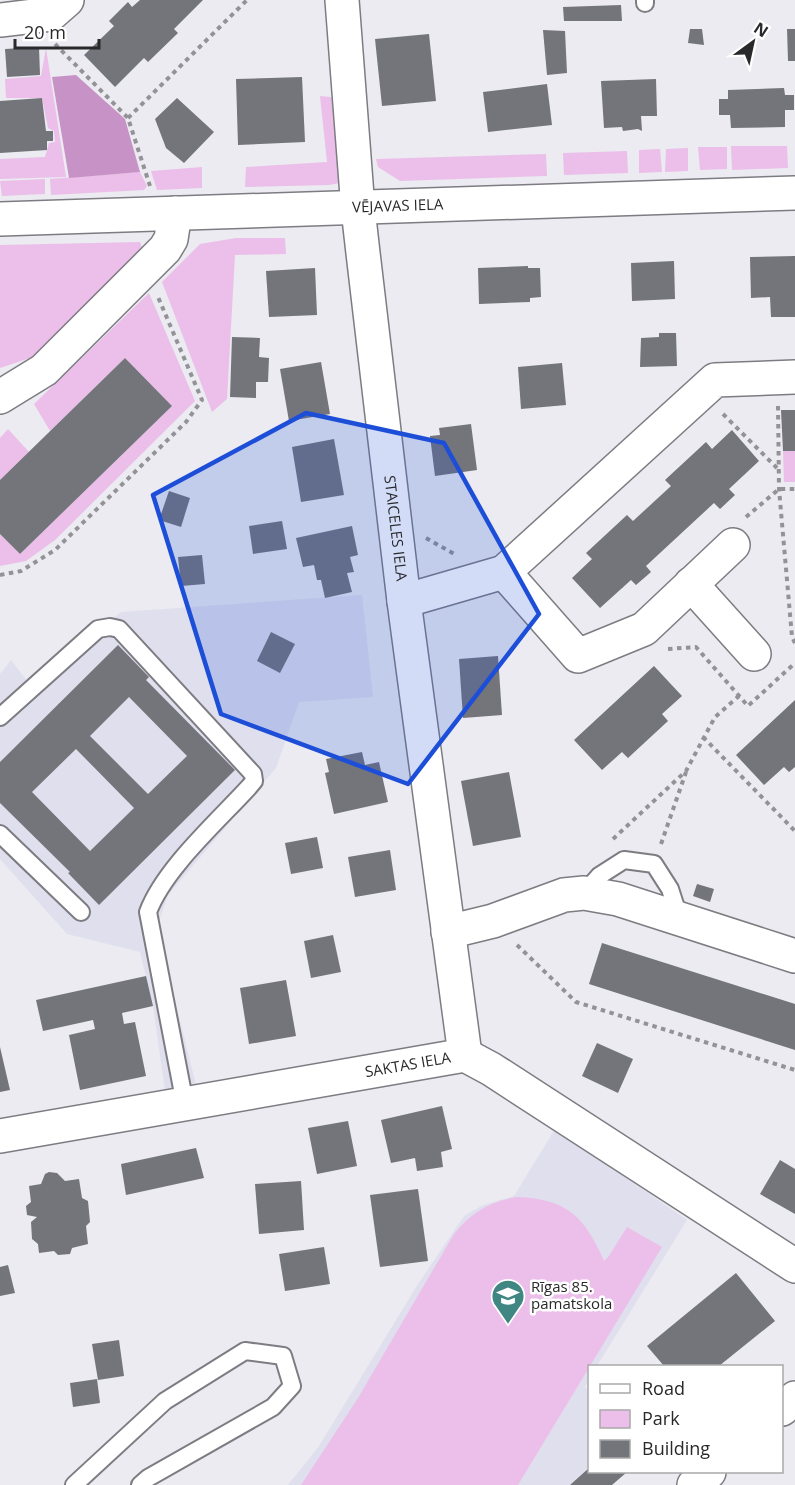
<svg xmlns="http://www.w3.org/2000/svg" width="795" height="1485" viewBox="0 0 795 1485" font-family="'Open Sans',sans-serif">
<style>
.built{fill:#e0dfed}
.green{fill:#ebbfe9}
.forest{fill:#c792c5}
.building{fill:#73757b;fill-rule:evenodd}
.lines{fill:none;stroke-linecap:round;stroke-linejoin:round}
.service-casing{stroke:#7d7c82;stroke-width:20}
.minor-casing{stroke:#7d7c82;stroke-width:36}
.path{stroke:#939397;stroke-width:4;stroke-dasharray:4.5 4.5;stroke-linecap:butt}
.service{stroke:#fff;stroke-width:16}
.minor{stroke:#fff;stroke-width:33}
.marked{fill:#1d4ed8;fill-opacity:0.2;stroke:#1d4ed8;stroke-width:4.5;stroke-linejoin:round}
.labels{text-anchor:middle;stroke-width:5;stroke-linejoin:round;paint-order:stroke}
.street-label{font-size:15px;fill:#29292b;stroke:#fff}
.poi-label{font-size:15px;fill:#29292b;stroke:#fff;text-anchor:start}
</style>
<rect width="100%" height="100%" fill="#ebebf1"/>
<g class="built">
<polygon points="362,595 373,697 299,702 276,768 168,895 157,927 196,1085 165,1091 153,1006 140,952 67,934 0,859 0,674 11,660 31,686 121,612"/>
<polygon points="555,1129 687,1220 597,1366 590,1366 589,1379 585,1387 589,1392 589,1467 570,1485 288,1485 319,1446 418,1284 464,1216 483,1205 514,1196"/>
</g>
<g class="green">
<polygon points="46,48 66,177 0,179 0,159 45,157 49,143 55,142 54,131 48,128 42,98 6,98 5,79 41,76"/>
<polygon points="320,96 330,97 337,101 340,183 329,185 245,187 246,167 327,162"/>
<polygon points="731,146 787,146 788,168 732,170"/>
<polygon points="698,147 727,147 727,169 700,170"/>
<polygon points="688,148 688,171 665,172 666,149"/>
<polygon points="660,149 662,172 639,173 639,150"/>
<polygon points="627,151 628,173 564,175 563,153"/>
<polygon points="546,154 547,176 400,181 378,167 376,159"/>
<polygon points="202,167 202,188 157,190 151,171"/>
<polygon points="140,172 147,186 144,190 51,195 50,179"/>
<polygon points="45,179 45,194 2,196 0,181"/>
<polygon points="236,238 285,238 286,254 235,255 227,399 212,412 162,282 200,244"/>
<polygon points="140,242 143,251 36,356 0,368 0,245"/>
<polygon points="149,293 195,401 55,540 26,561 0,566 0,534 20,554 172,406 125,358 50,431 34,404"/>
<polygon points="8,429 29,452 0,480 0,438"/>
<polygon points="783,451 795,451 795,482 784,482"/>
<path d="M518,1197c49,2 67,20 86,64l5,-5 18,-29 35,20 -144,238h-217l57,-87 96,-164c18,-22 36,-33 64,-37z"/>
</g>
<polygon class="forest" points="76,75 125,119 140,172 69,178 52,77"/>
<g class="building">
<polygon points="140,0 203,0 174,29 178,33 148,62 144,58 115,87 84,55 114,26 109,21 128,2 132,7"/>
<polygon points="621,5 622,21 564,21 563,7"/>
<polygon points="690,29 702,29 704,45 688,43"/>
<polygon points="787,29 795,29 795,61 788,61"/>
<polygon points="543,30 565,31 567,73 547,75"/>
<polygon points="429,34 436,101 382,106 375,39"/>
<polygon points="39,47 40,75 7,77 5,49"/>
<polygon points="302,77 305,142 238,145 236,79"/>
<polygon points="656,79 657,116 641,116 642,131 638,129 623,131 622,127 604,128 601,81"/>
<polygon points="547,84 552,125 488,132 483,92"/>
<polygon points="784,88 785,95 794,95 794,110 785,110 785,127 731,128 730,115 719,115 719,99 728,99 728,90"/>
<polygon points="42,98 46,131 53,131 53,141 47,141 47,150 0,153 0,101"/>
<polygon points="177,98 214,132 184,163 166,148 155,119"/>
<polygon points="795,256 795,317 771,317 770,297 751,298 750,257"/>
<polygon points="674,261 675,299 632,301 631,263"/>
<polygon points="528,266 528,268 540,268 541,297 530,298 530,302 479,304 478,268"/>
<polygon points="315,268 317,315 269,317 266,271"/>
<polygon points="659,333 676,333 677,366 640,367 641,338 659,337"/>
<polygon points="232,337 260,338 259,357 269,358 268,382 256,382 256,398 230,397"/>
<polygon points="125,358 172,406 20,554 0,534 0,480"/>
<polygon points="321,362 330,414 289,421 280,369"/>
<polygon points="562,363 566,405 521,409 518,367"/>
<polygon points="781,410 795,410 795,451 783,451"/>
<polygon points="471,424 477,470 435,476 430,436 440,435 439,428"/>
<polygon points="732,430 759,461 729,489 735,495 720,509 714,503 646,566 651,572 636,585 631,580 600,608 572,578 592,559 586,553 627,515 633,521 671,486 665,480 706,442 712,449"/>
<polygon points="334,439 344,495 301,502 292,447"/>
<polygon points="169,491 190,498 181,527 159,520"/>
<polygon points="282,521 287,549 253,554 249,526"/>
<polygon points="352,526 358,555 350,557 354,572 347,573 352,592 325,598 321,580 317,580 314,565 303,567 296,538"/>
<polygon points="202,555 205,584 181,586 178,557"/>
<polygon points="271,632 295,644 280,673 257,661"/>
<path d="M118,645l31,32 -3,3 89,90 -136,135 -31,-32 2,-1 -70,-69v-41zM129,697l58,59 -39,38 -58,-58zM76,749l58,59 -44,43 -58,-59z"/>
<polygon points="498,656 502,715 463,718 459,659"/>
<polygon points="654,666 682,696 662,714 668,721 628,758 622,752 602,770 574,740"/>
<polygon points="795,700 795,767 789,772 784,767 764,785 736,755"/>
<polygon points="362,752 365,765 379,762 388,802 334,814 325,773 329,772 326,759"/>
<polygon points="509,772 521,837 473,846 461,781"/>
<polygon points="317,837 323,868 291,874 285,843"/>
<polygon points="390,850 396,890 355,897 348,857"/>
<polygon points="697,884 714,889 710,902 693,896"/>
<polygon points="333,935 341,972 311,978 304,941"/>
<polygon points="602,943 795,1004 795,1050 589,984"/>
<polygon points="146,976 153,1006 122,1013 124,1024 135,1022 146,1076 80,1090 69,1035 95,1029 93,1020 43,1031 36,1000"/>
<polygon points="286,980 296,1036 249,1044 240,988"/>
<polygon points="597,1043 633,1059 618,1093 582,1076"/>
<polygon points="0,1047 10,1090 0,1092"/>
<polygon points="442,1106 452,1149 441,1152 443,1167 417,1171 415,1158 391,1163 381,1120"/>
<polygon points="348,1121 357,1166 317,1174 308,1128"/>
<polygon points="196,1148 204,1178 126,1195 121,1164"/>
<polygon points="780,1160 795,1169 795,1214 760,1194"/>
<polygon points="49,1172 57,1173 65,1181 79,1179 82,1198 88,1201 90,1222 86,1226 88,1244 72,1248 70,1254 58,1255 54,1251 39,1253 38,1244 32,1239 31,1222 37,1217 27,1215 26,1206 31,1202 29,1186 41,1184 45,1174"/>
<polygon points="301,1181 304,1230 259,1234 255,1184"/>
<polygon points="418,1189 428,1261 380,1267 370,1195"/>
<polygon points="324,1247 330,1284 285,1291 279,1254"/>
<polygon points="8,1265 15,1293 0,1296 0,1267"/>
<polygon points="736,1273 775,1321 719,1366 664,1366 647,1346"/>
<polygon points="119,1340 124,1376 98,1380 92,1344"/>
<polygon points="97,1379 100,1403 73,1407 70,1383"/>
<polygon points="590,1467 590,1472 627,1472 612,1485 570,1485"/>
</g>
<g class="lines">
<g class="service-casing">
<g id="service">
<polyline points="645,0 645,3"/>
<path d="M0,717l98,-88 12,-2 9,2 134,145 1,7 -5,6c-32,35 -85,82 -101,125l37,192"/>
<polyline points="0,834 81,912"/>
<polyline points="584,893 599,876 624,860 654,864 670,889 680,920"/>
<polyline points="74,1485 165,1401 245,1351 283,1356 292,1386 273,1407 148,1478 140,1485"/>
</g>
</g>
<g class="minor-casing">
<g id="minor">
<path id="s1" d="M342,0l16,209 5,44 41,348 61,454"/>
<polyline points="0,20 51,14 67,0"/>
<path id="s2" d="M0,219l795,-26"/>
<polyline points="0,397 44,370 165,249 171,239 175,213"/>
<polyline points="504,572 578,656 644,629 733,545"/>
<polyline points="691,584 754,654"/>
<polyline points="404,601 504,572 715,380 795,377"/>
<polyline points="448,932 493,921 564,895 584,893 618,899 795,956"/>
<path id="s3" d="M0,1136l465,-81 26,14 304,197"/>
<polyline points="782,1409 795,1398"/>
<polyline points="694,1485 709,1472"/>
</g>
</g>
<g class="path">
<polyline points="55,44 128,118 150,186"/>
<polyline points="128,118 247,0"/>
<polyline points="778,406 779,489 792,637 795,643"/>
<polyline points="723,414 777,468"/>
<polyline points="746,517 779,489 795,489"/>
<polyline points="426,538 456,555"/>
<polyline points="0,575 21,571 55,550 186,422 202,400 158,297"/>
<polyline points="668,649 696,647 748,706 795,663"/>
<polyline points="703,737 795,831"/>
<polyline points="613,839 686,771 715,717 739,696"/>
<polyline points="661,844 686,772"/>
<polyline points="517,945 576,1002 795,1070"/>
</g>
<use href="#service" class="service"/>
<use href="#minor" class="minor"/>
</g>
<path class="marked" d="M306,413l138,30 95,171 -131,170 -187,-70 -68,-219z"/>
<defs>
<g id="school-pin" transform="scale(1.725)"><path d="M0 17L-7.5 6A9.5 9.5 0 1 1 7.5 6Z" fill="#408783" stroke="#fff"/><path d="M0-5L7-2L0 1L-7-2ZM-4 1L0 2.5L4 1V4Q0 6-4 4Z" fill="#fff"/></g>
</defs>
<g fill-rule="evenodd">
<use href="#school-pin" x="508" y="1296"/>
</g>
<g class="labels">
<g class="street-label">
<text dy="5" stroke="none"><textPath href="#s2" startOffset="398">VĒJAVAS IELA</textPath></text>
<text dy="5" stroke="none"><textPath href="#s1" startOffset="531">STAICELES IELA</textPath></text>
<text dy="5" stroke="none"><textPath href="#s3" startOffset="414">SAKTAS IELA</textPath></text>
</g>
<g class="poi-label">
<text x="531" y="1292">Rīgas 85.<tspan x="531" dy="17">pamatskola</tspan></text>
</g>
</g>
<rect x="588" y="1365" width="195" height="108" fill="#ffffff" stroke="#a9a9aa" stroke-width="1.5"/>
<rect x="600" y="1384" width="30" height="9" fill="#ffffff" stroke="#a9a9aa" stroke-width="1.5"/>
<text x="642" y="1395" font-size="18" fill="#29292b">Road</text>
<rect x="600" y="1410" width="30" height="18" fill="#ebbfe9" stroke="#a9a9aa" stroke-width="1.5"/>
<text x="642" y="1425" font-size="18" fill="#29292b">Park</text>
<rect x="600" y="1440" width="30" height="18" fill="#73757b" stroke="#a9a9aa" stroke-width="1.5"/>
<text x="642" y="1455" font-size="18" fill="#29292b">Building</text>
<g transform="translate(753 42) rotate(33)" stroke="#ffffff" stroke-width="4.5" paint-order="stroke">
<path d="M0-4.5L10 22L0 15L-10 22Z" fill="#29292b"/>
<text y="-9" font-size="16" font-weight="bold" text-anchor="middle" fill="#29292b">N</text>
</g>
<path d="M15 39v9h84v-9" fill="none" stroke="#29292b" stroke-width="3"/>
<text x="24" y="39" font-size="18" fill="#29292b" stroke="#ffffff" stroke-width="4.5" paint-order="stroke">20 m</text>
</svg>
